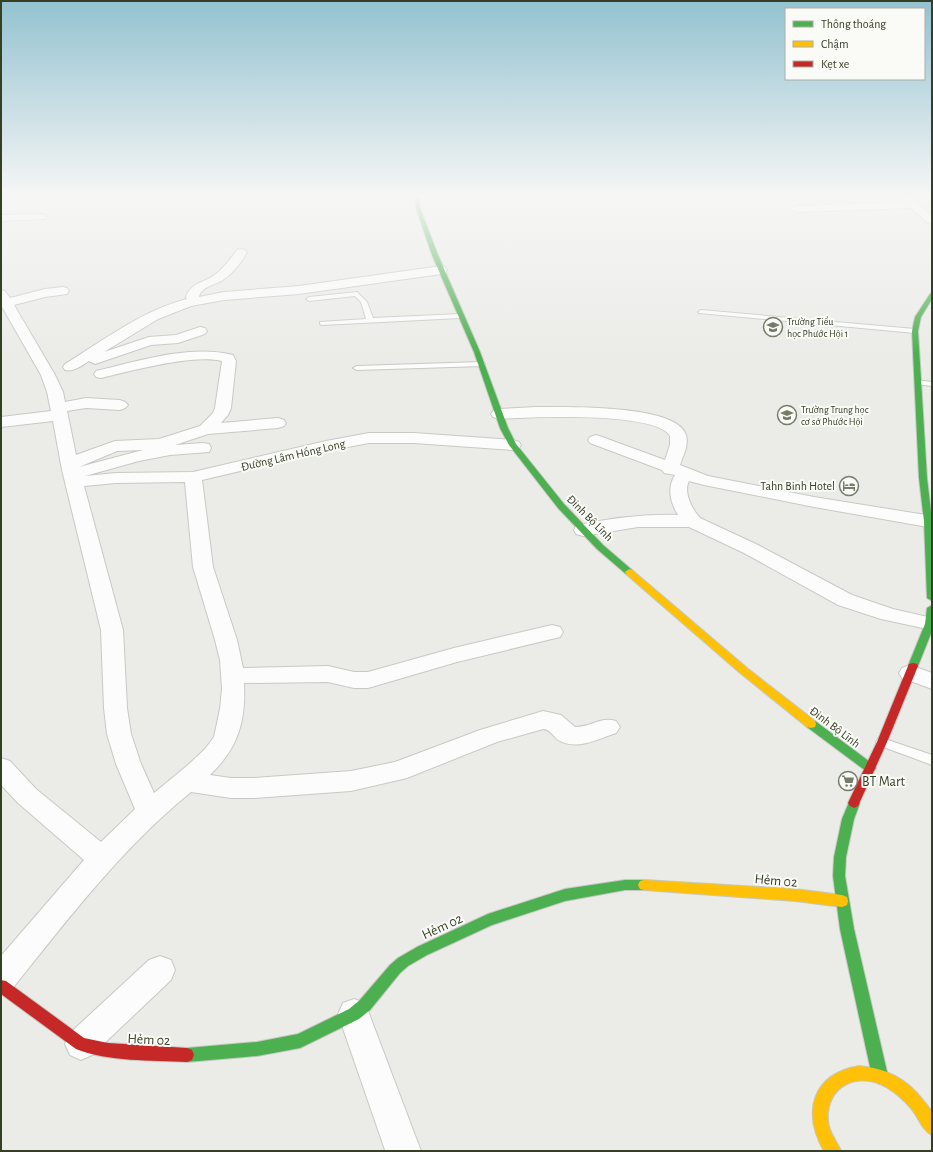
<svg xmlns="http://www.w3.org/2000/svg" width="933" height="1152" viewBox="0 0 933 1152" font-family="'Alegreya Sans',sans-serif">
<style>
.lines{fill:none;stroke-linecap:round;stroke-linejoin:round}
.lane-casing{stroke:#c8c9c5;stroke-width:2}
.street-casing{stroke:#c8c9c5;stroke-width:2}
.fast-casing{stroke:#c6c8c2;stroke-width:2}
.slow-casing{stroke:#c6c8c2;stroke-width:2}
.jam-casing{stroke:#c6c8c2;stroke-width:2}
.lane{fill:#fcfcfc;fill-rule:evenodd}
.street{fill:#fcfcfc;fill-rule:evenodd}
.fast{fill:#4caf50;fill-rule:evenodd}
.slow{fill:#ffc107;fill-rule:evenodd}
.jam{fill:#c62828;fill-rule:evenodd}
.labels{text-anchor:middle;stroke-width:4;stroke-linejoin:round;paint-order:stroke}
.far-poi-label{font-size:10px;fill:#353f26;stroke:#fafaf7;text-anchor:start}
.street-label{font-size:12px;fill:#353f26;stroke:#fafaf7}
.poi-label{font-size:12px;fill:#353f26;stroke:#fafaf7;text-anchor:end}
.near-poi-label{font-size:14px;fill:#353f26;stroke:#fafaf7;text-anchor:start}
.near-street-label{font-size:14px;fill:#353f26;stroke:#fafaf7}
</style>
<rect width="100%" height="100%" fill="#ebece8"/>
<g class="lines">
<g class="lane-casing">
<g id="lane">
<polygon points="357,292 367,302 373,318 460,314 463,316 460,318 322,325 320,324 320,322 366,319 361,302 355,296 309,301 306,299 309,297"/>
<polygon points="701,310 915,329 918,331 915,333 699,313 698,312"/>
<polygon points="481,362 485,364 484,366 357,370 353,368 357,366"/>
<polygon points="915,380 932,382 932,386 915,384"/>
<polygon points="882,738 932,755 932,765 878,745 876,742 878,739"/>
</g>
</g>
<g class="street-casing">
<g id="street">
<polygon points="899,195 907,195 932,216 932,224 928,223 911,208 796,212 791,209 796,206 904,202 900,198"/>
<polygon points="41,214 45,215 46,217 45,219 1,221 1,215"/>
<path d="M241,249l4,1 2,2c-5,10 -14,21 -23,27 -7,6 -23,7 -25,18l25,-5 75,-6 142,-20 4,1 2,3 -2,3 -4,1 -142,20 -75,6 -33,6 -33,13 -54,33 45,-15 27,-2 24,-8 5,1 2,3 -2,3 -27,9 -27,2 -56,19 -6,-3c-8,5 -15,11 -24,9l-2,-3 2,-3c39,-24 78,-54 122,-65l-1,-2c5,-15 19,-14 30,-23 8,-6 15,-16 21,-24z"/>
<path d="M63,287l4,1 2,3 -2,3 -22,3 -31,8 41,70 8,17 2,10 21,-4 34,2 5,2 3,3 -3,3 -5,2 -34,-2 -19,3 9,44 39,-14 44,-2 41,-13 13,-13 2,-5 7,-47c-29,-7 -91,10 -121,17l-5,-1 -2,-3 2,-3c42,-10 95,-27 137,-16l3,6 -5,47 -3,7 -7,8 57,-5 6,2 2,3 -2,3 -6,2 -70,6 -33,11 28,-2 6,1 2,4 -2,4 -39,3 -31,6 -54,15 31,-3 77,-1 133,-31 43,-8h45l99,7 6,2 2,3 -2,3 -6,2 -99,-7h-45l-43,8 -124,29 11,87 24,73 6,28 85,-2 26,6h14l86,-24 98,-23 8,2 3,5 -3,5 -103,25 -89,26h-14l-26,-6 -84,1c2,39 -6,65 -34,92l21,3h23l97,-7 44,-9 85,-32 63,-19 18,4 14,12c16,0 26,-11 41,-6l4,6 -4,6c-18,6 -39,18 -58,7 -5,-4 -8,-11 -15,-11l-46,13 -90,36 -56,13 -97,7h-23l-40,-6c-70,57 -123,127 -179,197l-11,4v-37l83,-96 -66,-57 -17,-18v-27l9,3 26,28 65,53 34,-33 -19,-45 -9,-30 -3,-26 -3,-78 -39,-160 -9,-49 -52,6v-10l50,-6 -4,-19 -6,-17 -40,-70v-15l4,1 5,7 35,-9zM143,450l-64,17 38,-16zM185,482l8,85 22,73 5,20 2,29 -2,20 -6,28 -9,12 -17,16 -34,28 -13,-29 -10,-30 -4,-26 -4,-78 -39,-144 32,-3z"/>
<path d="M536,407c29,0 141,-3 150,28 3,10 -3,21 -6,30l28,11 106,21 118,19v10l-4,1 -114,-20 -110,-22 -15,-4c-6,11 3,28 11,37l58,27 94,50 41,14 39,9v12l-51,-11 -43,-14 -94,-52 -55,-26h-51l-55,9 -7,-2 -2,-4 2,-4c34,-8 68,-12 102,-11 -8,-13 -11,-27 -3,-40l-11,-2 -2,-3 -72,-27 -2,-3 2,-3 6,-2 6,2 63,23 5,-15v-9c-14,-25 -143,-19 -171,-17l-6,-2 -2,-3 2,-3 6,-2z"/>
<polygon points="910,665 932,673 932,689 902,678 899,673 902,668"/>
<polygon points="160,956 171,960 175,970 171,980 92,1055 81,1060 70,1055 65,1044 70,1033 149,960"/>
<polygon points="354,999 365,1003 421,1151 385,1150 338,1014 343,1003"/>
</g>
</g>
<g class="fast-casing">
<g id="fast">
<polygon points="415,195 419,195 420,208 438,255 480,352 508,428 516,444 564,504 603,545 632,570 633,572 632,574 626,574 597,549 558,508 509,445 500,428 474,352 432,255 416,208"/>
<polygon points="932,293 932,299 921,317 918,331 927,478 932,520 932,601 927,598 924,521 919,478 912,331 915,317 930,294"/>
<polygon points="932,605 932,631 918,666 917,668 909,668 908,666 925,624 927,608"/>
<polygon points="811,720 815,721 874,765 876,768 874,771 870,772 866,771 807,727 806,724 807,721"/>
<polygon points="854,798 858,800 860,803 854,819 846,857 845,876 854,929 888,1076 885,1081 880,1084 875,1081 872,1076 840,929 833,876 834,857 842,819 850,800"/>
<polygon points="625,880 644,880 648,881 650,885 648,889 644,890 625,890 565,901 492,925 427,955 408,966 400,973 370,1010 359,1019 300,1048 257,1056 187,1062 182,1060 180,1055 182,1050 187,1048 257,1042 298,1034 349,1009 360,1000 390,965 398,958 417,947 488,914 565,889"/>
</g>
</g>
<g class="slow-casing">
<g id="slow">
<polygon points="629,569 632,570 747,668 815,721 816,724 815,727 811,728 807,727 739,672 626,574 625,572"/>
<polygon points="644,880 795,889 842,895 847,897 848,901 847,905 842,907 795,901 644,890 640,889 638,885 640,881"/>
<path d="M859,1066c27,2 48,13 64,34 3,4 8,9 9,13 1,6 0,15 0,22 -9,-4 -13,-16 -19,-24 -7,-9 -17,-18 -27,-24 -29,-16 -60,-1 -58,33 0,12 9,21 13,31h-17c-22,-39 -12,-77 35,-85z"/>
</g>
</g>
<g class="jam-casing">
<g id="jam">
<polygon points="913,663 917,664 918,666 887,742 858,806 854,808 850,806 848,803 877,742 908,666 909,664"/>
<path d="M1,980l5,1 78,57 24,5 79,5 5,2 2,5 -2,5 -5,2c-35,-2 -79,0 -111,-13l-75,-55z"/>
</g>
</g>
<use href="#lane" class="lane"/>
<use href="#street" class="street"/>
<use href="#fast" class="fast"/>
<use href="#slow" class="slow"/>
<use href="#jam" class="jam"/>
</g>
<linearGradient id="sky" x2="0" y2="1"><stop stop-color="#93c2d0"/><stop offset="0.55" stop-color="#f6f6f5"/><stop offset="1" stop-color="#f6f6f5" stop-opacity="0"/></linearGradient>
<rect width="933" height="356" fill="url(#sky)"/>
<defs>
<g id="school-ring" transform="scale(1)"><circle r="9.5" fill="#fafaf7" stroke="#757c6a" stroke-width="1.5"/><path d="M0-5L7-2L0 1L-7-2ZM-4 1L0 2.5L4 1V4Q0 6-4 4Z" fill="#757c6a"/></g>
<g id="hotel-ring" transform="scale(1)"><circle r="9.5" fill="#fafaf7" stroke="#757c6a" stroke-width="1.5"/><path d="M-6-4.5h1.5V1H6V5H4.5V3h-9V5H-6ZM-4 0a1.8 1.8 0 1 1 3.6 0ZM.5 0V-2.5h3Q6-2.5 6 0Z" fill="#757c6a"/></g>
<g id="supermarket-ring" transform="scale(1)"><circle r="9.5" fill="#fafaf7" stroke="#757c6a" stroke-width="1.5"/><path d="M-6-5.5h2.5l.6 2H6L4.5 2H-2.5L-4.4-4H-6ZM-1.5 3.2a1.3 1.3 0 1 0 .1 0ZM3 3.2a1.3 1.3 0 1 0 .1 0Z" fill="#757c6a"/></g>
</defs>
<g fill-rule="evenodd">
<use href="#school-ring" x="773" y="327"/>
<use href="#school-ring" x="787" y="415"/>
<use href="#hotel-ring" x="849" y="486"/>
<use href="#supermarket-ring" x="848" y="781"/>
</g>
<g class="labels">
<g class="far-poi-label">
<text x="787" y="325">Trường Tiểu<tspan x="787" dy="12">học Phước Hội 1</tspan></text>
<text x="801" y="413">Trường Trung học<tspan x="801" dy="12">cơ sở Phước Hội</tspan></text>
</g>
<g class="street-label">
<text transform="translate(293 455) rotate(-13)" y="4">Đường Lâm Hồng Long</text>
<text transform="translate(590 518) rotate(45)" y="4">Đinh Bộ Lĩnh</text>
<text transform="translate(835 727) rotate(37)" y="4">Đinh Bộ Lĩnh</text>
</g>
<g class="poi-label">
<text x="835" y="490">Tahn Binh Hotel</text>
</g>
<g class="near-poi-label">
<text x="862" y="786">BT Mart</text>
</g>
<g class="near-street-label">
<text transform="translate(776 880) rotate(5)" y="5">Hẻm 02</text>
<text transform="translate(442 926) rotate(-25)" y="5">Hẻm 02</text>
<text transform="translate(149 1039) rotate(3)" y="5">Hẻm 02</text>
</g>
</g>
<rect width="933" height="1152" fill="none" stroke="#353f26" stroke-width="4"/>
<rect x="785" y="8" width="140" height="72" fill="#fafaf7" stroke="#abafa3"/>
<rect x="793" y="21" width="20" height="6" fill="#4caf50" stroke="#abafa3"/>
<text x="821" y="28" font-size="12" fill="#353f26">Thông thoáng</text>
<rect x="793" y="41" width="20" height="6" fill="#ffc107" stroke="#abafa3"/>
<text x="821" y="48" font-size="12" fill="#353f26">Chậm</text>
<rect x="793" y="61" width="20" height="6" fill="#c62828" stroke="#abafa3"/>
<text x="821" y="68" font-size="12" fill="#353f26">Kẹt xe</text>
</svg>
